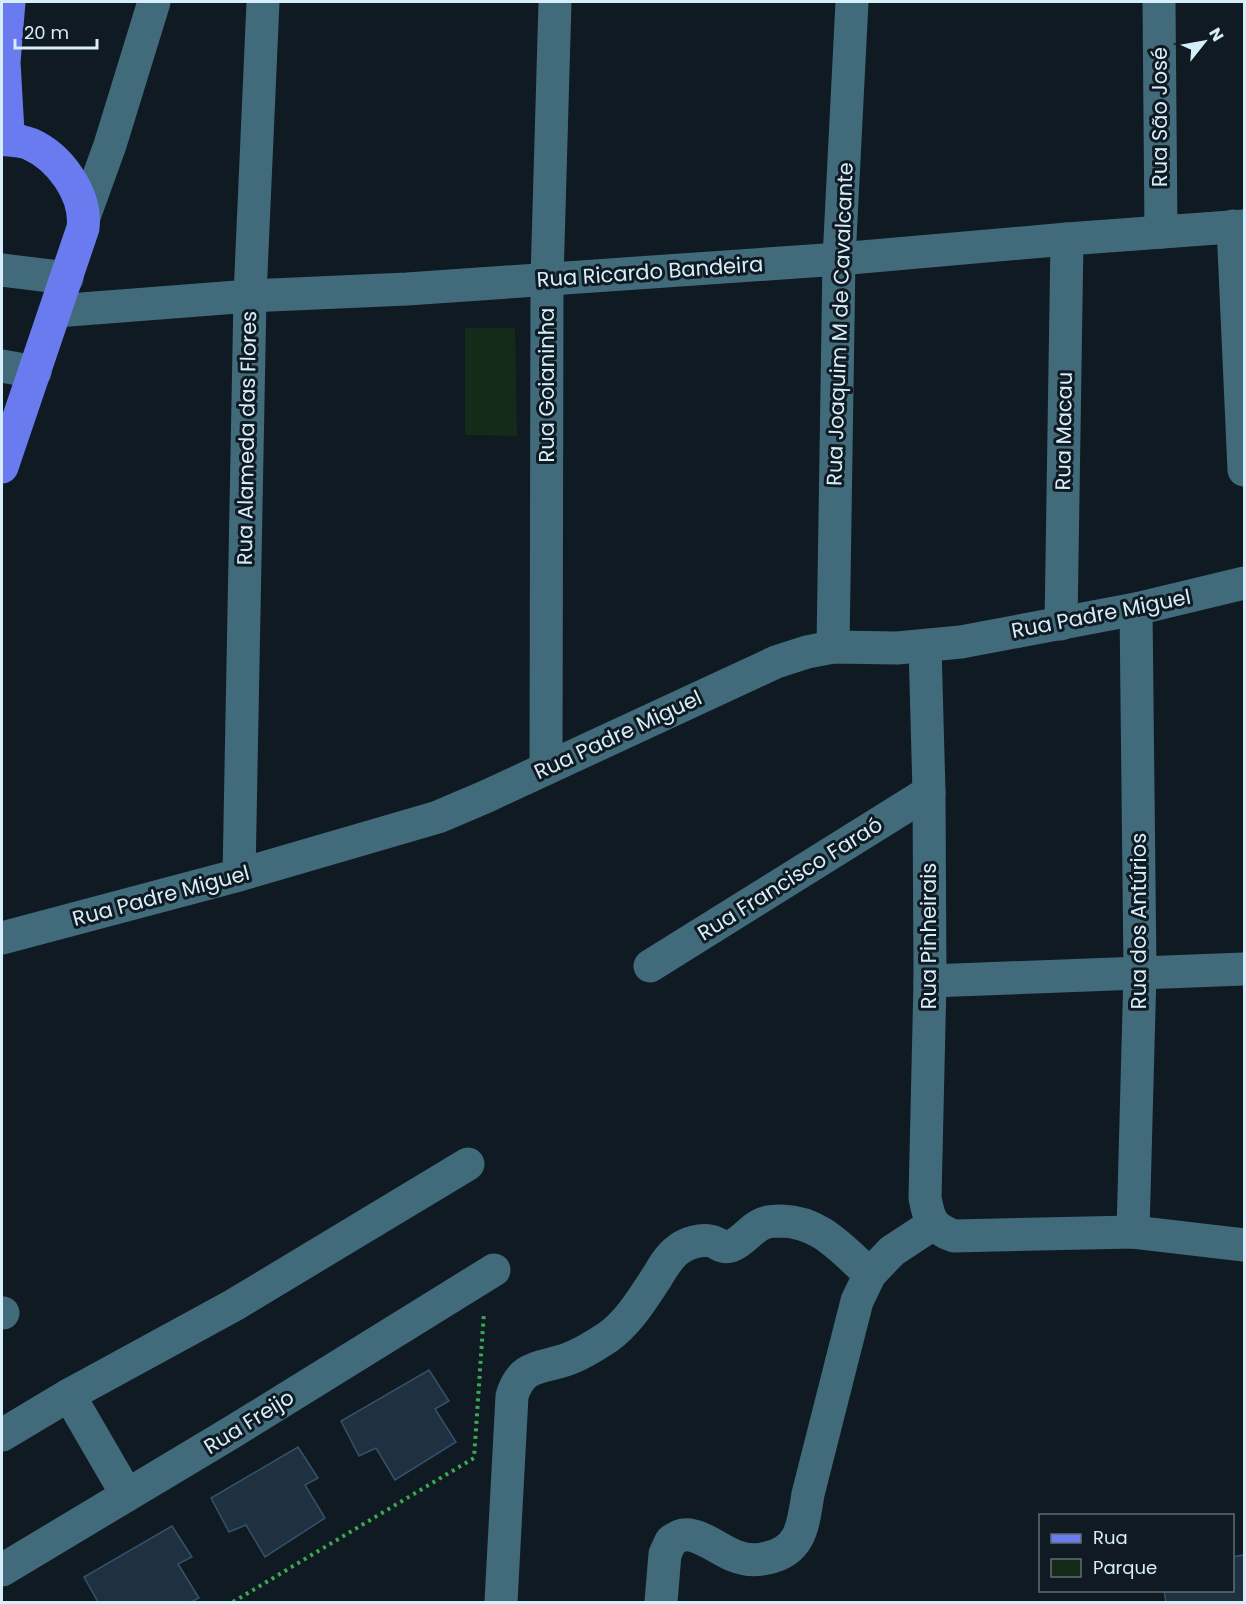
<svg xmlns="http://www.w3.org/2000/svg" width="1246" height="1604" viewBox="0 0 1246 1604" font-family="Poppins,sans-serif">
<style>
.green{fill:#142b19}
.building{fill:#1f3140;stroke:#33526a;stroke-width:1.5}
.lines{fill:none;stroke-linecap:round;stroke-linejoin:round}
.path{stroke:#3ca850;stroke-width:4;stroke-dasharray:3 4.5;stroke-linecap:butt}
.minor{stroke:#416b7b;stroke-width:33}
.major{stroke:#697bee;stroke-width:33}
.labels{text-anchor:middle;stroke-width:6;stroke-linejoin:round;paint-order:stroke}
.street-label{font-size:21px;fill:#d6edfa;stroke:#101a22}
</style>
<rect width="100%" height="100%" fill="#101a22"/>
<polygon class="green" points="465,328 515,328 517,436 465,435"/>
<g class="building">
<polygon points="429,1370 449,1401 435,1409 456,1442 395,1480 376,1448 359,1456 341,1421"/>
<polygon points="298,1447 318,1478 305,1485 325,1518 265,1557 246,1525 229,1532 211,1498"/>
<polygon points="172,1526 192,1557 178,1564 199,1598 191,1602 98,1602 84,1577"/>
<polygon points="1244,1555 1244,1602 1166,1602 1164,1590 1232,1590 1232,1557"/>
</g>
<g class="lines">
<polyline class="path" points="233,1602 474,1458 484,1312"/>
<g class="minor">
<polyline points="1159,2 1161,232"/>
<polyline points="84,217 110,145 154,2"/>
<polyline points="1233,226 1244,470"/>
<polyline points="2,270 67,278"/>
<polyline points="56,311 250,296 407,289 839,259 1067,239 1244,226"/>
<polyline points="2,366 35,372"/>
<polyline points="1061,624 1067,239"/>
<path d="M925,646l4,146 1,189 -5,217c4,22 7,30 29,38l179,-4 111,13"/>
<polyline points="833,647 839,259 852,2"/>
<polyline points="546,768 547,279 555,2"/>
<polyline points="239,875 250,296 263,2"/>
<polyline points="2,938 239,875 438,817 485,797 776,662 807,652 833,647 897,648 961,642 1136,609 1244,583"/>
<polyline points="650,966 929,792"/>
<polyline points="930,981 1244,969"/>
<polyline points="1133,1232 1140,972 1136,609"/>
<polyline points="2,1313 3,1313"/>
<polyline points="69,1395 127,1495"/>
<polyline points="2,1435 69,1395 234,1305 468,1164"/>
<polyline points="2,1570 229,1434 494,1270"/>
<path d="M501,1602l11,-206c10,-33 29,-27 56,-37 14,-5 28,-14 40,-22 21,-15 35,-39 49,-60 6,-10 12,-21 22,-28 8,-6 22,-10 31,-8 8,1 11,8 21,5 11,-4 19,-16 29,-21 6,-4 15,-4 22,-4 39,1 60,29 88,53"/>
<path d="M661,1602l4,-48 6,-13c3,-2 8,-5 12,-6 15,-3 38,16 52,21 10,4 21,5 32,2 35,-7 36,-34 41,-64l49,-193 13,-27 22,-23 41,-27"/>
</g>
<g class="major">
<polyline points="9,2 4,62 8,132 16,140"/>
<path d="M2,139c9,2 18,1 28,5 30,13 57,51 53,84l-81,239"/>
</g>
</g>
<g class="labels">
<g class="street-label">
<text transform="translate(1160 117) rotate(-90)" y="7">Rua São José</text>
<text transform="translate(650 272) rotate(-4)" y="7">Rua Ricardo Bandeira</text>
<text transform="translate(840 324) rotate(-88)" y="7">Rua Joaquim M de Cavalcante</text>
<text transform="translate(547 385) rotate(-90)" y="7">Rua Goianinha</text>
<text transform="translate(1064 431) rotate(-89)" y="7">Rua Macau</text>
<text transform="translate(247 438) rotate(-89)" y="7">Rua Alameda das Flores</text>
<text transform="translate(1101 614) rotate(-11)" y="7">Rua Padre Miguel</text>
<text transform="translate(618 735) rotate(-25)" y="7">Rua Padre Miguel</text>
<text transform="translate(790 879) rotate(-32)" y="7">Rua Francisco Faraó</text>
<text transform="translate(161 896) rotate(-15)" y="7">Rua Padre Miguel</text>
<text transform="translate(1139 921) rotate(-90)" y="7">Rua dos Antúrios</text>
<text transform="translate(929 936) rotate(-90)" y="7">Rua Pinheirais</text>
<text transform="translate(249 1422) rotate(-32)" y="7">Rua Freijo</text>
</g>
</g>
<rect width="1246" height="1604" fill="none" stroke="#d6edfa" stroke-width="6"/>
<rect x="1039" y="1514" width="195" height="78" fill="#101a22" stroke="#5f6e78" stroke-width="1.5"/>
<rect x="1051" y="1534" width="30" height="9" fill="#697bee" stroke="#5f6e78" stroke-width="1.5"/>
<text x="1093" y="1544" font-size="18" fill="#d6edfa">Rua</text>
<rect x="1051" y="1559" width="30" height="18" fill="#142b19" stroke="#5f6e78" stroke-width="1.5"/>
<text x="1093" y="1574" font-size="18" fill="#d6edfa">Parque</text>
<g transform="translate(1204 42) rotate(59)" stroke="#101a22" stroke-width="4.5" paint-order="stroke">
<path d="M0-4.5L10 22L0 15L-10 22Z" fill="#d6edfa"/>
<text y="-9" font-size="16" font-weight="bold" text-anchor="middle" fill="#d6edfa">N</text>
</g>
<path d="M15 39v9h82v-9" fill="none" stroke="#d6edfa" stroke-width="3"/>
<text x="24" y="39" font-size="18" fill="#d6edfa" stroke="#101a22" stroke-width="4.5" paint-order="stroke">20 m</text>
</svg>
